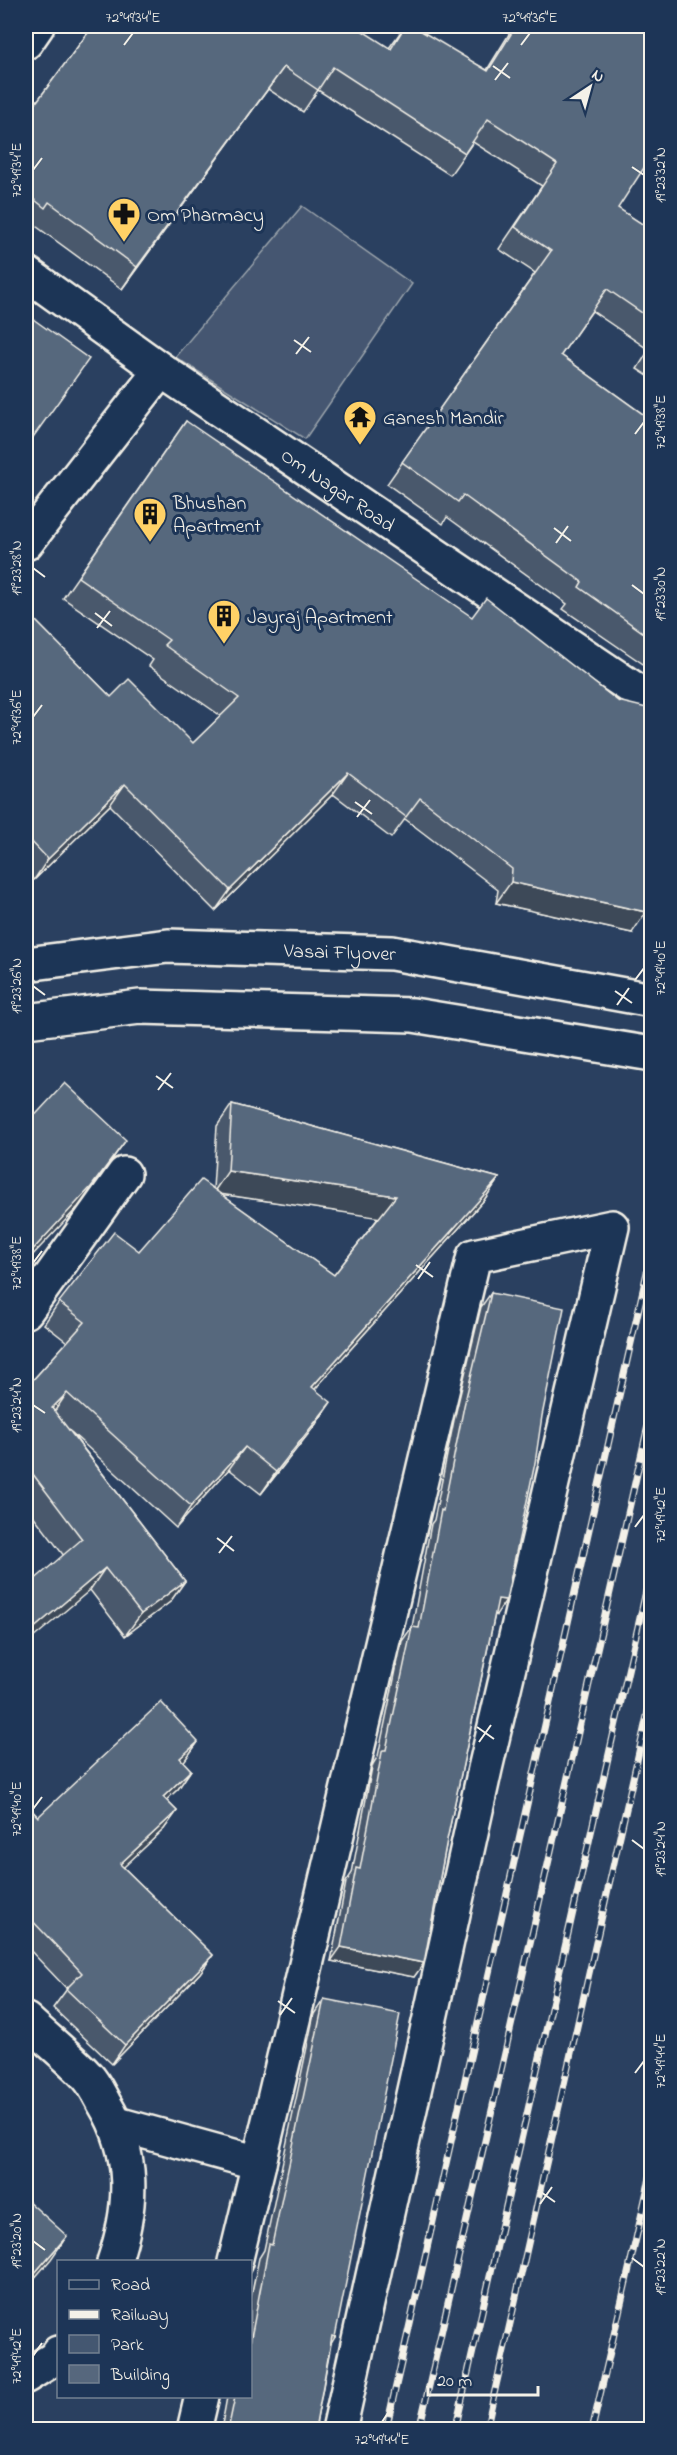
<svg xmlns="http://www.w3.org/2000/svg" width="677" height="2455" viewBox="0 0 677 2455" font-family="'Indie Flower',sans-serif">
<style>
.green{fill:#445771;stroke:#9ca4ac;stroke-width:1.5}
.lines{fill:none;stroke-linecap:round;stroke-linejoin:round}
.street-casing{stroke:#f4f1e8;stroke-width:38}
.primary-casing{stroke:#f4f1e8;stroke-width:38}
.street{stroke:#1d3557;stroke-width:33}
.primary{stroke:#1d3557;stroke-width:33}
.rail-casing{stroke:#f4f1e8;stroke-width:7}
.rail{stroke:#1d3557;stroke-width:4.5;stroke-dasharray:14;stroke-linecap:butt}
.wall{fill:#4a596c;stroke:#f4f1e8;stroke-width:1.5;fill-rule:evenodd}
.shaded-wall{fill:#3c4858;stroke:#f4f1e8;stroke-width:1.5}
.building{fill:#56677d;stroke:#f4f1e8;stroke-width:1.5}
.ticks{fill:none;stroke:#f4f1e8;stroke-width:2}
.labels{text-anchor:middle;stroke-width:6;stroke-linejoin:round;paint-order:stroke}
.poi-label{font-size:20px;fill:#f4f1e8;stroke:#1d3557;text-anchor:start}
.street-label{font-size:20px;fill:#f4f1e8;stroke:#1d3557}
.neatline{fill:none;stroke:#f4f1e8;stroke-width:2}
.ticks-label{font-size:15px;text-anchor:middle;fill:#f4f1e8}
</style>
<rect width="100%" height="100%" fill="#2a4060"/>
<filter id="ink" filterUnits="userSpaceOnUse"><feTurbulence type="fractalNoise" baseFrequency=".0167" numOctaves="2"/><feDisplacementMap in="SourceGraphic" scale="12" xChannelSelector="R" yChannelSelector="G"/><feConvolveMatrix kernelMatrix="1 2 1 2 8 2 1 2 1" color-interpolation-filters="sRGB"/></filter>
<g filter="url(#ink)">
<polygon class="green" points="302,206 412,284 305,439 175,357"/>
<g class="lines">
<g class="street-casing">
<g id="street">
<polyline points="26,42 37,26"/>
<path id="s1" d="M26,273l135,97 491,331"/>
<polyline points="26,543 161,370"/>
<polyline points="26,1311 124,1174"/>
<path d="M26,2020c20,19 42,36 61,56 7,7 12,18 17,27 31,51 29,103 10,159"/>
<polyline points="117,2124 259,2163 474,1256 612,1227 485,1769 339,2430"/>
<polyline points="235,2262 259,2163"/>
<polyline points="26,2376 55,2358 58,2353"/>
<polyline points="194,2430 202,2396"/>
</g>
</g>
<g class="primary-casing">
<g id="primary">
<path id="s2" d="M26,964l142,-18 224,7 260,47"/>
<polyline points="26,1021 140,1007 413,1015 652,1054"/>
</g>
</g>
<use href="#street" class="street"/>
<use href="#primary" class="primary"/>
<g class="rail-casing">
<g id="rail">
<polyline points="386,2430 652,1250"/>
<polyline points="419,2430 652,1408"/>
<polyline points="455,2430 652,1565"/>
<polyline points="486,2430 652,1694"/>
<polyline points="592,2430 652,2169"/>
</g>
</g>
<use href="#rail" class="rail"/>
</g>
<g class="wall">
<polygon points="93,26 389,48 405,26 487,70 514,26 651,26 618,208 651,230 651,378 637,369 649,350 592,311 561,355 651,420 651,664 649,668 563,609 567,604 447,517 443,524 387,484 535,273 499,249 542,186 473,142 450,175 318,90 303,112 268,89 122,289 33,224 29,230 26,227 26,116"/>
<polygon points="186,421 632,933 496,903 498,890 405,819 391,838 333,794 215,911 110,805 34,880 26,872 26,611 111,697 193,743 221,716 149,666 153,660 63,598"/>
<path d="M232,1104l267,74 -15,22 -169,189 1,35 -55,70 -32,-25 -53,59 -105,-96 114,149 -15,21 -45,34 -99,-130v-132l5,8 36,-40 -23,-18 15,-22 80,-51 74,-62 4,-63zM220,1194l159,23 -45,58z"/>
<polygon points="491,1293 496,1615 495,1614 447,1840 424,1963 414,1977 331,1961 346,1882 352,1873 372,1767 373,1764 378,1756 402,1641 412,1627 431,1524 434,1520 454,1420 481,1307"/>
<polygon points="198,1742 183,1762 191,1770 178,1789 166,1800 177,1811 164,1829 123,1867 213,1955 200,1973 112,2064 53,2008 67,1989 26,1946 26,1804 38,1817"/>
<polygon points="324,1999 335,2337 331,2344 315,2430 221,2430 227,2397 250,2397 250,2302 259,2258 264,2250 314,2014"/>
</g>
<g class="shaded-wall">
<polygon points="284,67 268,89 122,289 137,267"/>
<polygon points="348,773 333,794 215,911 230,890"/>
<polygon points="125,784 110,805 34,880 48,859"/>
<polygon points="511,882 646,912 632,933 496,903"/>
<polygon points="126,1140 78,1207 26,1262 26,1257"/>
<polygon points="228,1171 396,1196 381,1218 213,1193"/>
<polygon points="499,1178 484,1200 297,1409 312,1387"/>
<polygon points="67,1393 52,1415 52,1408"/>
<polygon points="331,1402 316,1424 261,1494 276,1472"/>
<polygon points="245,1447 229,1469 176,1528 191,1506"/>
<polygon points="105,1568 90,1590 26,1644 26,1635"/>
<polygon points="185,1581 170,1602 125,1636 141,1614"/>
<polygon points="498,1599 506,1600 496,1615 488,1613"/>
<polygon points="198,1742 185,1760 167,1777 180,1758"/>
<polygon points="191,1770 178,1789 150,1815 163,1797"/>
<polygon points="177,1811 164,1829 107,1883 120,1864"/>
<polygon points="341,1947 424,1963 414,1977 331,1961"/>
<polygon points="213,1955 200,1973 112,2064 125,2045"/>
<polygon points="67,2236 51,2259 26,2288 26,2283"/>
</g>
<g class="building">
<polygon points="93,26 355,26 391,49 405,26 413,26 488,71 516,26 651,26 651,157 618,208 651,230 651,319 607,289 561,355 651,420 651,638 579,587 582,582 463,495 458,502 402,462 551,251 515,227 557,164 488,119 465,153 333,67 318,90 284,67 137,267 49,202 45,208 26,193 26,116"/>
<polygon points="26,314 89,359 26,447"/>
<polygon points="186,421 472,617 486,598 618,701 651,709 651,889 646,912 511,882 512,869 420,798 406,817 348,773 230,890 125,784 48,859 26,836 26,611 111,697 129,679 193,743 239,698 164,645 169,640 78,577"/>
<polygon points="65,1083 126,1140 91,1187 26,1257 26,1125"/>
<polygon points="232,1104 499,1178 312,1387 331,1402 276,1472 245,1447 191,1506 67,1393 52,1408 185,1581 141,1614 105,1568 26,1635 26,1587 82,1539 26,1465 26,1374 31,1382 85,1322 59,1302 114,1232 139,1251 201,1180 334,1275 396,1196 228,1171"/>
<polygon points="491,1293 564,1308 542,1416 535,1463 506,1600 498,1599 447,1840 424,1963 341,1947 356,1868 360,1869 382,1752 383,1750 386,1750 412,1627 419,1628 441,1510 443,1511 464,1406"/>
<polygon points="161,1702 198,1742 180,1758 191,1770 163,1797 177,1811 120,1864 213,1955 125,2045 66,1989 82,1973 26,1914 26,1804 38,1817"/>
<polygon points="324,1999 400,2014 335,2337 332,2336 315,2430 228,2430 235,2397 250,2397 250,2343 269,2244 272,2245"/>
<polygon points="26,2199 67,2236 26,2283"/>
</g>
</g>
<path class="ticks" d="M124,45l9,-12M521,45l9,-12M493,66l17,12M495,80l13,-17M632,167l12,8M33,170l9,-12M294,340l17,12M296,354l13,-17M635,434l9,-12M554,528l17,13M556,543l12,-17M33,568l12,9M632,585l12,9M95,613l17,13M97,628l13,-17M33,717l9,-12M355,802l17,12M357,817l13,-17M635,980l9,-12M33,986l12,9M615,991l17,12M617,1005l12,-17M156,1076l17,12M158,1090l13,-17M33,1263l9,-12M416,1265l17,12M418,1279l12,-17M33,1405l12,8M635,1527l9,-12M217,1538l17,13M219,1553l13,-17M477,1727l17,12M479,1742l12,-17M33,1809l9,-12M632,1840l12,9M278,2001l17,12M280,2015l12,-17M635,2073l9,-12M538,2190l17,12M540,2204l12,-17M33,2241l12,9M632,2258l12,9M33,2356l9,-13M382,2422l8,-12"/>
<defs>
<g id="pharmacy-pin" transform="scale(1.725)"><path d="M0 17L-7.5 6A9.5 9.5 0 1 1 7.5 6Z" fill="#ffd166" stroke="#1d3557"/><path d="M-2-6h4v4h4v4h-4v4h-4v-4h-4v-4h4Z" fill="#111"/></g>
<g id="temple-pin" transform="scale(1.725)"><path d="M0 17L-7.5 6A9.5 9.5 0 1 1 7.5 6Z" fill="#ffd166" stroke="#1d3557"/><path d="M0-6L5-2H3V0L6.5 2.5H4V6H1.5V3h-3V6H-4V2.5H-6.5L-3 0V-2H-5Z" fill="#111"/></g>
<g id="building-pin" transform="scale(1.725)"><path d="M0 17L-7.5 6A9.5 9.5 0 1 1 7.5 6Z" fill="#ffd166" stroke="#1d3557"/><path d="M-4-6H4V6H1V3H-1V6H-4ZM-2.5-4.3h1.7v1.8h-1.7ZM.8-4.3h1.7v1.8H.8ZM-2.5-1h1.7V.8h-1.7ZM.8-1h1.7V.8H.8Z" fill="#111"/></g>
</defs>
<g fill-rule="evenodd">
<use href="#pharmacy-pin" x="124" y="214"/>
<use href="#temple-pin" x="360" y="417"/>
<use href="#building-pin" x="150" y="514"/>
<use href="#building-pin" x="224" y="616"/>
</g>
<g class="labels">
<g class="poi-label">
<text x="147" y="221">Om Pharmacy</text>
<text x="383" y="424">Ganesh Mandir</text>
<text x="173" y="509">Bhushan<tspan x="173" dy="23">Apartment</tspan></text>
<text x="247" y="623">Jayraj Apartment</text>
</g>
<g class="street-label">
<text dy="7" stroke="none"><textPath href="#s1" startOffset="380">Om Nagar Road</textPath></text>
<text dy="7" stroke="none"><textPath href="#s2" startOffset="315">Vasai Flyover</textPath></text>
</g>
</g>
<rect width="677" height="2455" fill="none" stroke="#1d3557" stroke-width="66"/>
<rect x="57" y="2260" width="195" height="138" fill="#1d3557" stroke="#738091" stroke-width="1.5"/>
<rect x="69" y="2280" width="30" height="9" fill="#1d3557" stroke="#738091" stroke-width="1.5"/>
<text x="111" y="2290" font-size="18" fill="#f4f1e8">Road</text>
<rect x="69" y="2310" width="30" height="9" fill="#f4f1e8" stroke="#738091" stroke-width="1.5"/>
<text x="111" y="2320" font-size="18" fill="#f4f1e8">Railway</text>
<rect x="69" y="2335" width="30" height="18" fill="#445771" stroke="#738091" stroke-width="1.5"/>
<text x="111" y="2350" font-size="18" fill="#f4f1e8">Park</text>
<rect x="69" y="2365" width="30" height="18" fill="#56677d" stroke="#738091" stroke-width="1.5"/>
<text x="111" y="2380" font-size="18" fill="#f4f1e8">Building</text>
<g transform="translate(590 87) rotate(36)" stroke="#1d3557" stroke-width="4.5" paint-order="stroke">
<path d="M0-4.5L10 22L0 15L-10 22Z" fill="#f4f1e8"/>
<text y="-9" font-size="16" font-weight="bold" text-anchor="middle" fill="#f4f1e8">N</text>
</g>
<path d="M428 2386v9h110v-9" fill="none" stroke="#f4f1e8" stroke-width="3"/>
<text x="437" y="2386" font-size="18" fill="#f4f1e8" stroke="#1d3557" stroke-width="4.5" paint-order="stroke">20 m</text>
<rect x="33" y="33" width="611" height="2389" class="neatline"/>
<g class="ticks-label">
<text x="133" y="22">72°49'34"E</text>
<text x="530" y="22">72°49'36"E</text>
<text transform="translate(16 170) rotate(-90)" y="5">72°49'34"E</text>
<text transform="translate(660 175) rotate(-90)" y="5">19°23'32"N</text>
<text transform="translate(660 422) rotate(-90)" y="5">72°49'38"E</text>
<text transform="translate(16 568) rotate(-90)" y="5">19°23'28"N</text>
<text transform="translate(660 594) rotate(-90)" y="5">19°23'30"N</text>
<text transform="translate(16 717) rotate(-90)" y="5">72°49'36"E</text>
<text transform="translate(660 968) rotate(-90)" y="5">72°49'40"E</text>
<text transform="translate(16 986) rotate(-90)" y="5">19°23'26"N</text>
<text transform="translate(16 1263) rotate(-90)" y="5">72°49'38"E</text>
<text transform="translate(16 1405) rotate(-90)" y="5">19°23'24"N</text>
<text transform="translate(660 1515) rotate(-90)" y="5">72°49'42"E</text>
<text transform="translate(16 1809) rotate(-90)" y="5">72°49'40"E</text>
<text transform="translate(660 1849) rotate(-90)" y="5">19°23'24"N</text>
<text transform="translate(660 2061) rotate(-90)" y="5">72°49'44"E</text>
<text transform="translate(16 2241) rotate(-90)" y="5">19°23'20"N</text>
<text transform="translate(660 2267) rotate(-90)" y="5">19°23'22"N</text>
<text transform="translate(16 2356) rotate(-90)" y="5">72°49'42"E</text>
<text x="382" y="2444">72°49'44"E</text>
</g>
</svg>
